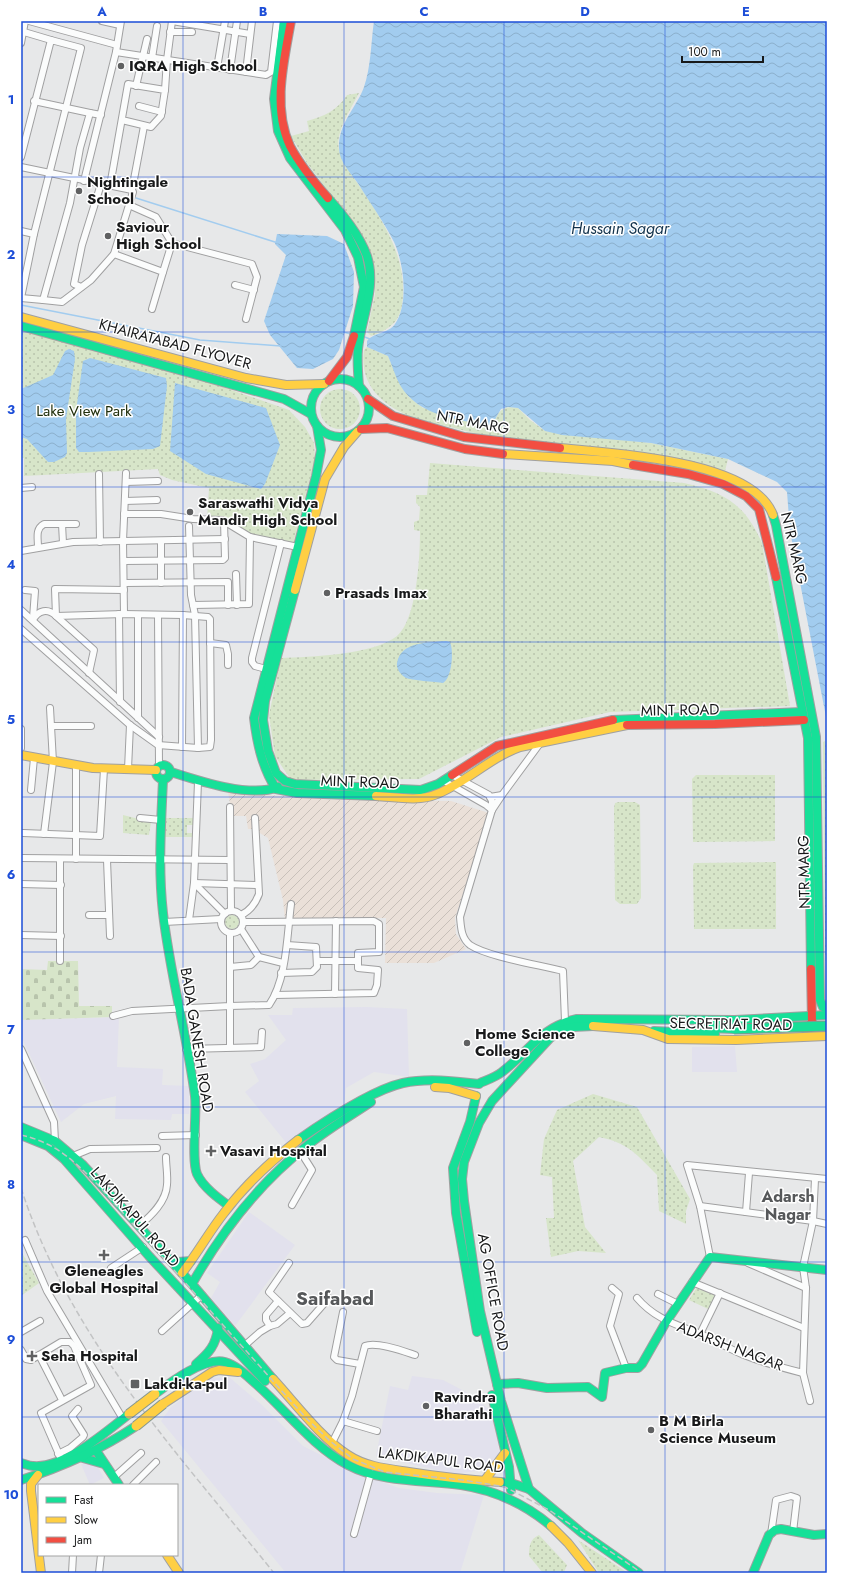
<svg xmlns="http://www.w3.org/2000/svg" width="848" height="1594" viewBox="0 0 848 1594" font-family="Jost,sans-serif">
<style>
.commercial{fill:#e2e1ed}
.industrial{fill:url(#industrial-furrows)}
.grass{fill:url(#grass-dots)}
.cemetery{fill:url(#cemetery-stones)}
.water{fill:url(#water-waves)}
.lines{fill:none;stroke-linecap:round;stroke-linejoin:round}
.stream{stroke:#a2ccef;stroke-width:1.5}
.street-casing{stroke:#a0a0a1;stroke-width:8}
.fast-casing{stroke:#a0a0a1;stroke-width:10}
.slow-casing{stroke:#a0a0a1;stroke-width:10}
.jam-casing{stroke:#a0a0a1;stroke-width:10}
.street{stroke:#fbfcfc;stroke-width:6}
.fast{stroke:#16e098;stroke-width:8}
.slow{stroke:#ffcf43;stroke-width:8}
.jam{stroke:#f24e42;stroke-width:8}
.rail{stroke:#c2c3c4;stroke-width:1.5;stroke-dasharray:6 3;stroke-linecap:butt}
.fast-bridge-casing{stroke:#85978e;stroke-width:11;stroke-linecap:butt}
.slow-bridge-casing{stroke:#85978e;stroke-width:11;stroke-linecap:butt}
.fast-bridge{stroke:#16e098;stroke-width:9}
.slow-bridge{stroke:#ffcf43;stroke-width:9}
.grid{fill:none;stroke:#1d4ed8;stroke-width:1;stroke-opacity:0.55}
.poi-dot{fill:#606162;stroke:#fff;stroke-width:1.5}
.labels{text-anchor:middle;stroke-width:3;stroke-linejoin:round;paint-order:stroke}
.poi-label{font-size:15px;font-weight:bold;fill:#18191a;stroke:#fff;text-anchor:start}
.street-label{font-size:15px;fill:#18191a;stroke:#fff}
.park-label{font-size:15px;fill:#202f0c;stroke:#fff}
.water-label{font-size:16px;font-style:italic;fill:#12324c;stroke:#fff}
.neighbourhood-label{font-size:16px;font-weight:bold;fill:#56585a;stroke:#fff}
.district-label{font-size:19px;font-weight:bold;fill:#56585a;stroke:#fff}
.neatline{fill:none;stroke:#1d4ed8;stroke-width:1.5}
.grid-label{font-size:13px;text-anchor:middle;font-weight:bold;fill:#1d4ed8}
</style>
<defs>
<pattern id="industrial-furrows" width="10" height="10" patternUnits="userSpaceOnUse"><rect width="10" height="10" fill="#eae0d8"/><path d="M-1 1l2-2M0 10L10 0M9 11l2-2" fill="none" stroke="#c8c0b9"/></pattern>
<pattern id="grass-dots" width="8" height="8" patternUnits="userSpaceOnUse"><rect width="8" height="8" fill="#d7e5c9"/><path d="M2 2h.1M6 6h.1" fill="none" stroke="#b8c4ac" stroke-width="1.8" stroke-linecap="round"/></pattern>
<pattern id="cemetery-stones" width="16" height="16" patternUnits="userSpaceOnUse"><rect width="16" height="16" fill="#d7e5c9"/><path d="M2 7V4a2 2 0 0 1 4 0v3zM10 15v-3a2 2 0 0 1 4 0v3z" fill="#b8c4ac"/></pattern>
<pattern id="water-waves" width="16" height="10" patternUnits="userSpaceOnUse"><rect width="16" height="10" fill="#a2ccef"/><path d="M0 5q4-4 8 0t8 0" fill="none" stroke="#8bafcc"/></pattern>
</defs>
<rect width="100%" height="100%" fill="#e7e8e9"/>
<g class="commercial">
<polygon points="367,1007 407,1009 409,1077 374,1072 346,1088 344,1103 288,1145 245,1092 259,1081 250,1064 265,1059 286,1040 268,1015 292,1015 293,1008"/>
<polygon points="119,1017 117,1067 163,1069 162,1085 189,1086 189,1114 172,1114 171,1120 115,1119 116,1096 84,1104 61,1122 21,1036 21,1020"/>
<polygon points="735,1046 737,1072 692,1072 692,1047"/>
<polygon points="249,1212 295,1245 235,1326 211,1298 220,1282 207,1273"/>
<polygon points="412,1376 443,1380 466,1392 490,1410 498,1440 499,1454 492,1469 454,1474 376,1456 390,1386 408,1390"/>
<polygon points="229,1377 262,1405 303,1446 357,1473 399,1488 437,1493 484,1495 460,1573 286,1573 161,1421 171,1407 210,1378"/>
<polygon points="89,1460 96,1464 104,1478 90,1485 81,1464"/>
</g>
<polygon class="industrial" points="228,792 333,800 451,801 489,813 455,918 456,934 466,949 434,963 385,963 386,918 285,919 283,900 268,838 253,829 248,829 246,816 232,816"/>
<g class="grass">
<path d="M359,93c-8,16 -24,39 -20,57 3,14 12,23 19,34 23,34 47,69 45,111 -1,25 -10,33 -32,41l-4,-4 8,-38 -3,-39 -12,-22 -53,-70 -16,-27 18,-5 -2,-10c16,-4 31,-11 40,-26z"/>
<polygon points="21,329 188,375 289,410 305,427 314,443 315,459 292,548 250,537 226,522 207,520 209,488 172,480 160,475 158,469 24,476 24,458 21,458"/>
<path d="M367,347l21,9 12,28 9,13 14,11 73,10c4,-10 12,-12 22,-10l12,12 15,11 106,12 77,16 -3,12 -84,-19 -139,-12 -88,-22c-31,-12 -55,-32 -50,-68z"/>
<circle cx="340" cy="409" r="20"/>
<path d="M430,463l254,20c40,9 61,21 78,60l28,163 -180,6 -109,25 -82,42 -128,1 -16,-24 -6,-41 12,-57c28,-1 93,-3 116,-22 20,-17 23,-80 23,-105l-6,-1v-8l5,-2 1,-13 -4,-4v-8h11z"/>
<polygon points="827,740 827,961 825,961 823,742"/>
<polygon points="696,775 775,775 775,841 693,842 692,779"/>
<polygon points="619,802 635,802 640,805 641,898 637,904 620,904 615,900 614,808 615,803"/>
<polygon points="123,815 151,822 149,835 123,833"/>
<polygon points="165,818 196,818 196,825 187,825 187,833 195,833 195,837 165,837"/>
<polygon points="776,862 776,929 694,929 693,866 694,863"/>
<circle cx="232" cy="922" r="7"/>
<path d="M593,1094l44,13 53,92 -4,12v13l-27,-13 -2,-36c-20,-20 -28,-32 -58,-38l-26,24 12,66 21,26 -28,-2 -27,6 -5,-39h8l-2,-41 -12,-2 4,-36 13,-29z"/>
<polygon points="21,1251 39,1283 21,1296"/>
<polygon points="697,1287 716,1294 708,1309 689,1300"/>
<path d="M539,1535l28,30 -3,7 -21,1 -14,-17c0,-10 1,-17 10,-21z"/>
<polygon points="578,1540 628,1573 599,1573"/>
</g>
<polygon class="cemetery" points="48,961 78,961 79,1006 112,1006 112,1017 21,1020 21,969 47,970"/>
<g class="water">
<path d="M374,21h453v701l-37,-191 -3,-39 -10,-10 -49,-23 -77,-16 -89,-8 -17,-4 -27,-23 -10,-1 -7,2 -10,17c-33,-7 -72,-9 -91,-41 -5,-9 -8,-20 -12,-29l-21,-9v-6c7,-9 21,-7 28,-17 14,-20 9,-61 -1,-82 -10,-20 -24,-39 -35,-57 -8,-12 -20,-23 -20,-37 -1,-25 18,-41 25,-61 7,-20 7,-45 10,-66z"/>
<polygon points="277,234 327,236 344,244 354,272 353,306 339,350 333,359 313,369 297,368 270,335 264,321 286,255 275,244"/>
<polygon points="69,349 74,351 75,359 66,419 67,453 65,457 54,462 48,462 27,439 21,437 21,389 53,375 65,351"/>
<polygon points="90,358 166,378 167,386 160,446 153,449 89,452 79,452 76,448 76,411 83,361"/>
<polygon points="175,383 266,408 280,445 265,484 261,489 206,474 170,451"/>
<path d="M446,641l4,1c4,9 2,36 -7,41 -7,-1 -33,-3 -37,-5 -5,-3 -10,-9 -9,-15 4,-22 31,-20 49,-22z"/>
</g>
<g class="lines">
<g class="stream">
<polyline points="136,198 278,243"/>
<polyline points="21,305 200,340 281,346"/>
<polyline points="343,332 351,334"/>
<polyline points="362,336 370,339"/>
</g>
<g class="street-casing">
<g id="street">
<polyline points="29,21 117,45"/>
<polyline points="102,21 120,25"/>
<polyline points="172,21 250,34"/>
<polyline points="24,32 51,40"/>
<polyline points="170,32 192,32"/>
<polyline points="21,43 25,21"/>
<polyline points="116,52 266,75 271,72 277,21"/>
<polyline points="152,58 157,26"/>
<polyline points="217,68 225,21"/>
<polyline points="230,70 237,21"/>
<polyline points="246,72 252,21"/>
<polyline points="136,86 147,39"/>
<polyline points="165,90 167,60 172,21"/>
<polyline points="34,101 90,113"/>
<polyline points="139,106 162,112"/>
<polyline points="21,157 51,40 81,48 34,234 21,298"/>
<polyline points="21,167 132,190"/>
<polyline points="84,181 116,52 121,21"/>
<polyline points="110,186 128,84 165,90 161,116 151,127 122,120"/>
<polyline points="129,205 156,217 172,243 163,272"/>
<polyline points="21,231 34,234"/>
<polyline points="172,243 252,264 257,277 246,319"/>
<polyline points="114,254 163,272 152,309"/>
<polyline points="235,285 254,290"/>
<polyline points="81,287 74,284 82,245 101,184"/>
<polyline points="21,298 43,300 70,203 80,148 90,113 101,115"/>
<polyline points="43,300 62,302 91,280 114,254 133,192 132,190 144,126"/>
<polyline points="99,474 100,542"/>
<polyline points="126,482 158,481"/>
<polyline points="21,488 32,487"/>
<polyline points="125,501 157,500"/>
<polyline points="124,514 161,514 193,519 222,520 250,537 298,547"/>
<polyline points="62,524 63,543"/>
<polyline points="189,526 191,595 195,615 198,748"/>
<path d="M38,547c0,-9 -3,-18 6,-23h32"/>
<polyline points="21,551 73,542 225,539"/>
<polyline points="124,561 223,560 225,558 224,521"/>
<polyline points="236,574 237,605"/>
<polyline points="124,583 228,582 228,605"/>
<polyline points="161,583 161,541"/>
<polyline points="25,590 35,591 33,618"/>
<polyline points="193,605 249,604 250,537"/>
<polyline points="21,610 159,737"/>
<polyline points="119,614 120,702"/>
<polyline points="124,614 123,541 126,473"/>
<polyline points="138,615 138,718"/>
<polyline points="158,615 159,766"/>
<path d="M21,629l109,96 28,20 40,3 12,-1 1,-7 -1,-121 -2,-2 -25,-2 -59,-1 -68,2c-8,-8 -18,-6 -23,4"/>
<polyline points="210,643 226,645 228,654 228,665"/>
<polyline points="266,669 255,666 252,662 252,658 281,543"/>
<polyline points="89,673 94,650 56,616 55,589 124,590"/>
<polyline points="51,726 91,726"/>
<polyline points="21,729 21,748"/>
<polyline points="182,747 183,615"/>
<polyline points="128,769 130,725"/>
<path d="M452,775l37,20 3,6v9l-32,107c1,10 1,21 10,28 18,12 70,20 93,26l2,50"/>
<polyline points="444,781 486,805 492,810"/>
<polyline points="198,782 194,883 225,914"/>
<polyline points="31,790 34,758"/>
<polyline points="502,795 541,742"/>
<polyline points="490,797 502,795 492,810"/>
<polyline points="230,807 231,911"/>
<polyline points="140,818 161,820"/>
<polyline points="23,833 100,836 104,769"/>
<polyline points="44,834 53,762 50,708"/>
<polyline points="21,858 230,860"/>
<polyline points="76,859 76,767"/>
<polyline points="107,860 110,936"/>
<polyline points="21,884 61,885"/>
<circle cx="232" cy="922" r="11"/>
<polyline points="89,915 109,915"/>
<path d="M241,915c9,-4 15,-13 18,-21l-4,-76"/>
<polyline points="189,920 194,883 258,885"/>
<polyline points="164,922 221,919"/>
<polyline points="243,922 374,921 379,924 379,952 358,953 358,968 378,970 377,985 374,993 275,995"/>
<polyline points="241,929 259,957 283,963"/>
<polyline points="21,935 61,936"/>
<polyline points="60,961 60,859"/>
<polyline points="318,961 358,961"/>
<polyline points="230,967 251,965 259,957"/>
<polyline points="281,973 312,972 317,967 316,947 287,945"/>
<polyline points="335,994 336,921"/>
<polyline points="113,1016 132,1011 230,1006 230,933"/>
<path d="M230,1047v-41l39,-1c18,-26 18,-70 22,-101"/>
<polyline points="21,1049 54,1122 55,1141"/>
<polyline points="186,1049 261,1047 262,1032"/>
<polyline points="162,1136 196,1135"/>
<polyline points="73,1156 90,1149 157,1148"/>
<polyline points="292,1205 312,1170 300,1151"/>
<polyline points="700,1206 813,1221 827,1224"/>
<polyline points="746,1212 749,1173"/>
<path d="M139,1226c12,-10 27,-24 28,-41 1,-9 -1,-19 -1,-28"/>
<polyline points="25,1240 47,1291 123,1419"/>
<polyline points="710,1257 700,1206 687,1165 827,1179"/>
<polyline points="289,1263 269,1292 302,1324 307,1323 329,1298"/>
<polyline points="748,1263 806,1288"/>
<polyline points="111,1268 143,1247"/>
<polyline points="692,1282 804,1328"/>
<polyline points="612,1288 619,1294 610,1326 626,1368"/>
<polyline points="658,1294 678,1304"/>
<path d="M637,1298c18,21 38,26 63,36 15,6 29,15 44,21 20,8 39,13 59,18l3,-85 -3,-21 10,-46 2,-42"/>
<polyline points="343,1312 334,1357 337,1360 360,1364"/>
<polyline points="270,1326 266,1320 266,1315 278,1301"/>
<polyline points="162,1331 202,1295"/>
<polyline points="21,1332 40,1321"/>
<polyline points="700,1334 720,1293"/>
<polyline points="244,1346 260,1332 270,1326 277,1324 290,1313"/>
<polyline points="21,1350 26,1359 31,1360 61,1342 70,1342 74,1346 91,1385 41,1413 61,1459"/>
<polyline points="39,1355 62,1400"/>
<polyline points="803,1373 810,1401"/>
<polyline points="343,1421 377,1431"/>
<path d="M332,1443l11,-22 9,-25 13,-50c11,-5 38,5 50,9"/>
<polyline points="58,1454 70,1448 83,1437 84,1435 72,1416 78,1409"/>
<polyline points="114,1477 141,1453"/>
<polyline points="133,1485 156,1462"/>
<polyline points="354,1534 371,1473"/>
<polyline points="771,1534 776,1500 791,1496 797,1498 793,1532"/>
<polyline points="72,1573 73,1555"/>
<polyline points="99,1573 101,1555"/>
</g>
</g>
<g class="fast-casing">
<g id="fast">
<polyline points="284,21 274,99 278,131 290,158 345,230 358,257 364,287 354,336"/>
<path d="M328,198c15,17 31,36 39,58 10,32 -6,62 -9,93 -1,12 0,25 1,37"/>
<polyline points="21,326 284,399 311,414"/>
<circle cx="340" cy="408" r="29"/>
<path d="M317,426l4,24 -5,26 -62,242c3,25 8,49 22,71l21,4 79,3"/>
<polyline points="773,515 776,525 816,737 820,1000 823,1007 827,1009"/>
<polyline points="776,577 808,738 811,969"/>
<polyline points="295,590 265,701 263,720 268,751 276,773 285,781 295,784 421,790 438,784 452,775"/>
<polyline points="613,720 802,712"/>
<circle cx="163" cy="772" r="7"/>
<path d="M171,772c28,9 79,26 107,15"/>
<path d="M163,780c-2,44 -5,89 0,133 7,61 24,122 32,183 2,19 -4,63 2,78 6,13 21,24 32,32"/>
<polyline points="707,1028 734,1029"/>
<polyline points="654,1031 715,1034"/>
<path d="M480,1083c7,-3 16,-6 22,-11 28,-21 38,-45 75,-53l158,1 92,-5"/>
<polyline points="476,1096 470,1122 453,1168 456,1213 477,1332"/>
<polyline points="21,1127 55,1141 82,1164 192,1284 273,1379"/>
<polyline points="21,1135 48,1146 64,1159 149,1256 265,1381"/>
<path d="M298,1140c26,-18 74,-50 105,-57 24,-5 51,-2 76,1"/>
<polyline points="169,1259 178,1262 191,1261"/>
<path d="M192,1284c30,-53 68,-102 116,-139 20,-16 42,-29 63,-43"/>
<path d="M196,1364c13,-11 20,-19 22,-36"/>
<polyline points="497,1384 518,1383 547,1388 588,1387 602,1397 605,1373 626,1368 638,1368 642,1364 666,1322 710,1257 827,1270"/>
<path d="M155,1394c16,-12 49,-37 70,-32 11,3 21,13 30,21 30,26 57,63 93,82 34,18 76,15 113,20 33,5 64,19 90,41"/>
<polyline points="492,1395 509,1467 511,1490"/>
<polyline points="97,1452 119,1485"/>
<polyline points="83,1458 104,1464"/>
<path d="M21,1463c4,1 8,3 12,3 31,3 73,-34 96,-52"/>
<path d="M21,1480c41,-13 79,-30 115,-54"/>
<polyline points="500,1482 511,1483 529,1489 582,1533 639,1573"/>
<polyline points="529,1489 501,1401 480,1311 464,1201 462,1179 464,1162 479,1123 492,1101 550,1038 562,1030 573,1027 593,1026"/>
<polyline points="753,1573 769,1535 775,1530 781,1529 814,1535 827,1534"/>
</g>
</g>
<g class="slow-casing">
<g id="slow">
<polyline points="21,317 246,378 286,385 324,384"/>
<path d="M560,448c51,5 193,12 213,67"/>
<polyline points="503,454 613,461 633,465"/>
<polyline points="295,590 325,479 344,447 357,432"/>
<polyline points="21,755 93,768 156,770"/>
<path d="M376,796c19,1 43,6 61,-2 30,-12 52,-36 83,-47l107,-22"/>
<polyline points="593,1026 643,1030 668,1039 736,1040 827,1036"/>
<polyline points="435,1087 449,1088 476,1096"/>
<path d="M182,1273c15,-19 27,-41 42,-60 21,-28 47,-52 74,-73"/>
<path d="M273,1379c23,25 47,58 75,76 18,12 41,14 61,17 31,5 61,8 91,10"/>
<polyline points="163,1404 212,1372 219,1370 238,1372"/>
<polyline points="38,1475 31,1484 31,1491 41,1573"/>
<polyline points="485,1480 505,1453"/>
<polyline points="551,1526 568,1543 592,1573"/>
<polyline points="167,1555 179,1573"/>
</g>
</g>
<g class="jam-casing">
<g id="jam">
<path d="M291,21c-7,40 -19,86 -1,125 10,19 24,36 38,52"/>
<polyline points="329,381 347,357 354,336"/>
<polyline points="368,399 393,416 464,437 560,448"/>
<polyline points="361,429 387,428 465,449 503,454"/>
<polyline points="633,465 688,474 723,484 746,496 759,509 776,577"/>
<polyline points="627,725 715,724 804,720"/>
<polyline points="452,775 497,746 613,720"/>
<polyline points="811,969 812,1023"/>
</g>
</g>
<use href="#street" class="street"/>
<use href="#fast" class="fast"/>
<use href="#slow" class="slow"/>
<use href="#jam" class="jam"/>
<g class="rail">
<path d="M21,1135c35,8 52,25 77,50l208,233 24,23 23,18 32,13 78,8 42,7 44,23 93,63"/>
<path d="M21,1188c49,151 155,263 253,385"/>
</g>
<g class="fast-bridge-casing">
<polyline id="fast-bridge" points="734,1029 827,1026"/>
</g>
<g class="slow-bridge-casing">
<g id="slow-bridge">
<polyline points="129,1414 155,1394"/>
<polyline points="136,1426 163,1404"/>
</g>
</g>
<use href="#fast-bridge" class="fast-bridge"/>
<use href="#slow-bridge" class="slow-bridge"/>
</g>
<path class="grid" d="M183,21v1552M344,21v1552M504,21v1552M665,21v1552M21,177h806M21,332h806M21,487h806M21,642h806M21,797h806M21,952h806M21,1107h806M21,1262h806M21,1417h806"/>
<g class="poi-dot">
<circle cx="121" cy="66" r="4"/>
<circle cx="79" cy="191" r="4"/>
<circle cx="108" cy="236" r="4"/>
<circle cx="190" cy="512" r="4"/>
<circle cx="327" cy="593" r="4"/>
<circle cx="467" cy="1043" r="4"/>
<path d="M209 1145h4v4h4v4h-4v4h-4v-4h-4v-4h4z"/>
<path d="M102 1249h4v4h4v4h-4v4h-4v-4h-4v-4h4z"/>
<path d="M30 1350h4v4h4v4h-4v4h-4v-4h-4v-4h4z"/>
<rect x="130" y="1379" width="10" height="10" rx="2"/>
<circle cx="426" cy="1406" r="4"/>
<circle cx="651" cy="1430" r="4"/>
</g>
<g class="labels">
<g class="poi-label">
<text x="129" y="71">IQRA High School</text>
<text x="87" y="187">Nightingale<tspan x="87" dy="17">School</tspan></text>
<text x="116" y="232">Saviour<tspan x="116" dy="17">High School</tspan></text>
<text x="198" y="508">Saraswathi Vidya<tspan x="198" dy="17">Mandir High School</tspan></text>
<text x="335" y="598">Prasads Imax</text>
<text x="475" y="1039">Home Science<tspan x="475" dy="17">College</tspan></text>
<text x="220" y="1156">Vasavi Hospital</text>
<text x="104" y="1276" text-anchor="middle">Gleneagles<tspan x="104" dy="17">Global Hospital</tspan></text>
<text x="41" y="1361">Seha Hospital</text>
<text x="144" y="1389">Lakdi-ka-pul</text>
<text x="434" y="1402">Ravindra<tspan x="434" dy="17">Bharathi</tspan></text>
<text x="659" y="1426">B M Birla<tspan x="659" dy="17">Science Museum</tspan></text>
</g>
<g class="street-label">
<text transform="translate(175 344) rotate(15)" y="5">KHAIRATABAD FLYOVER</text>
<text transform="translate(473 422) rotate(11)" y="5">NTR MARG</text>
<text transform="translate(794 548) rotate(77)" y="5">NTR MARG</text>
<text transform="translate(680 710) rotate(-1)" y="5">MINT ROAD</text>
<text transform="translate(360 782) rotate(2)" y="5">MINT ROAD</text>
<text transform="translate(804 872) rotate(-91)" y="5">NTR MARG</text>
<text transform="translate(731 1024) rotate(1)" y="5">SECRETRIAT ROAD</text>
<text transform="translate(197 1040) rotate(81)" y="5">BADA GANESH ROAD</text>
<text transform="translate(135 1217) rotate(49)" y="5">LAKDIKAPUL ROAD</text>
<text transform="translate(493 1292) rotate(80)" y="5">AG OFFICE ROAD</text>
<text transform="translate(730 1346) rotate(21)" y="5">ADARSH NAGAR</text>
<text transform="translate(441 1460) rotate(7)" y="5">LAKDIKAPUL ROAD</text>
</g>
<g class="park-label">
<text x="84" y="416">Lake View Park</text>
</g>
<g class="water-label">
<text x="620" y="234">Hussain Sagar</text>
</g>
<g class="neighbourhood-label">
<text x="788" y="1202">Adarsh<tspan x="788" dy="18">Nagar</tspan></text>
</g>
<g class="district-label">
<text x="335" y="1305">Saifabad</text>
</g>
</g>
<rect width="848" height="1594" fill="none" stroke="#ffffff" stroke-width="44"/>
<rect x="38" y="1484" width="140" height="72" fill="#ffffff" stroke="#a3a3a3"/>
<rect x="46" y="1497" width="20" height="6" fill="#16e098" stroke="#a3a3a3"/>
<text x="74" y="1504" font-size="12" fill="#18191a">Fast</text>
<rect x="46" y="1517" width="20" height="6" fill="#ffcf43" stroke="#a3a3a3"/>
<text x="74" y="1524" font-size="12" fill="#18191a">Slow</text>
<rect x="46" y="1537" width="20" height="6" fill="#f24e42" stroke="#a3a3a3"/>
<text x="74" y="1544" font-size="12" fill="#18191a">Jam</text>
<path d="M682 56v6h81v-6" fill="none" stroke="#18191a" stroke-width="2"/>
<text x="688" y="56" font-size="12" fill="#18191a" stroke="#ffffff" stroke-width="3" paint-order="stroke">100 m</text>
<rect x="22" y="22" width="804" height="1550" class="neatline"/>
<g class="grid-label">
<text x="102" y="16">A</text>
<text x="263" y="16">B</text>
<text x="424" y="16">C</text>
<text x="585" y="16">D</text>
<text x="746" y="16">E</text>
<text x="11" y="104">1</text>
<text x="11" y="259">2</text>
<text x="11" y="414">3</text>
<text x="11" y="569">4</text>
<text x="11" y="724">5</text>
<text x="11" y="879">6</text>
<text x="11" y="1034">7</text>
<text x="11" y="1189">8</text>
<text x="11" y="1344">9</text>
<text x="11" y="1499">10</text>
</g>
</svg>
